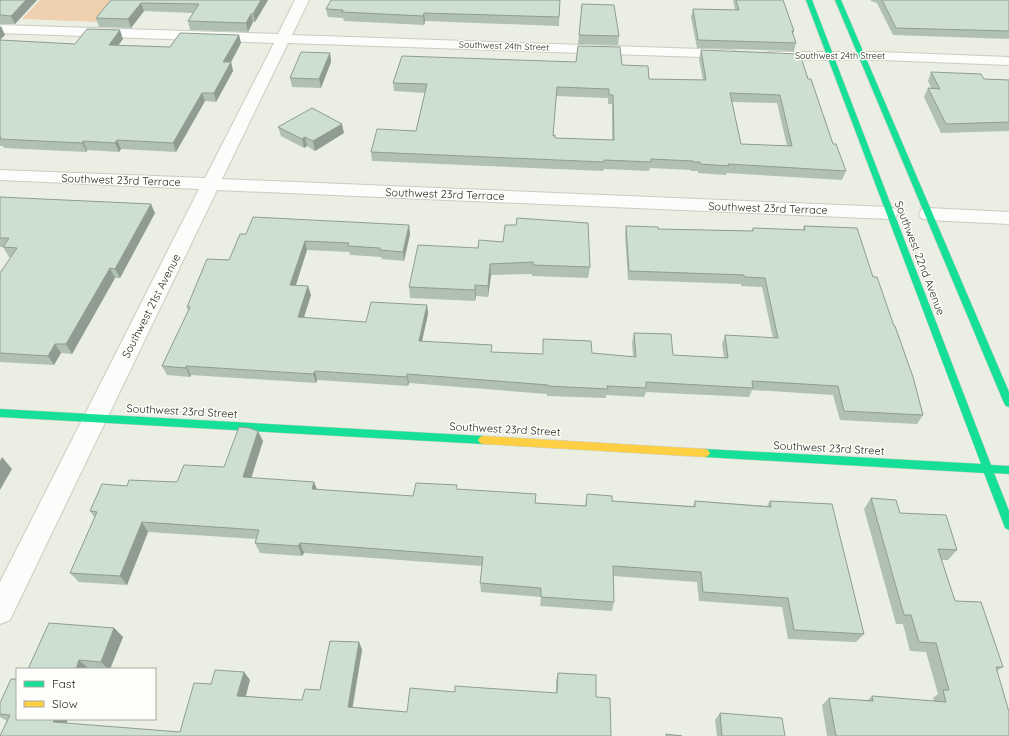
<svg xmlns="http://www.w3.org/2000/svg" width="1009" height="736" viewBox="0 0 1009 736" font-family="Quicksand,sans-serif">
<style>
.green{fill:#efd1b0}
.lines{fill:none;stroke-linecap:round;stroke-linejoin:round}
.street-casing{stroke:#c9ccc2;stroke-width:2}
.fast-casing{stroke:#c9ccc2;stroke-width:1}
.slow-casing{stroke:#c9ccc2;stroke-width:1}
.street{fill:#fcfdfb;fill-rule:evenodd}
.fast{fill:#16e098;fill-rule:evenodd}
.slow{fill:#ffcf43;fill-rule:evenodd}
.wall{fill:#b0c0b3;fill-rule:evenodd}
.shaded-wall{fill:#909c92}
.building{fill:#cddfd0;stroke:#909c92;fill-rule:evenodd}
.labels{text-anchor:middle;stroke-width:3;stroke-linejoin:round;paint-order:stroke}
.far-street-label{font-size:9px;fill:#252920;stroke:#fdfefa}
.street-label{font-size:11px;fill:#252920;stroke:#fdfefa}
</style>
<rect width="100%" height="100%" fill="#ebefe3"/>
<polygon class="green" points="40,0 119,0 101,22 22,19"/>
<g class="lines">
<g class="street-casing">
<g id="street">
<polygon points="295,0 309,0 292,35 730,50 735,51 737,54 735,57 730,58 288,43 222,179 889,207 896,209 898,213 896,217 889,219 217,190 10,620 0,624 0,582 199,189 0,180 0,170 205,178 274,43 0,33 0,25 278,34"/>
<polygon points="770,52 881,52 1009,57 1009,65 881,60 770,60 765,59 763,56 765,53"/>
<polygon points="928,208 1009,212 1009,224 928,220 921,218 919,214 921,210"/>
</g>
</g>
<g class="fast-casing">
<g id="fast">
<polygon points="806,0 812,0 991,465 1009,466 1009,474 994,473 1009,511 1009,530 1005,528 1004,525 984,473 705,457 702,456 700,453 702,450 705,449 981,464"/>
<polygon points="835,0 841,0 1009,392 1009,407 1006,406 1004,403"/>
<polygon points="0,409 483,436 486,437 488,440 486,443 483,444 0,417"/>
</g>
</g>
<g class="slow-casing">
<polygon id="slow" points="483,436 705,449 708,450 710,453 708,456 705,457 483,444 480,443 478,440 480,437"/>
</g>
<use href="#street" class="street"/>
<use href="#fast" class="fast"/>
<use href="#slow" class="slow"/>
</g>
<g class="wall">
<polygon points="0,0 37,0 15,24 0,24"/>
<polygon points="111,0 268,0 255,22 253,22 248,32 190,30 188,21 193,13 144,11 131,28 99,27 96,18"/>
<polygon points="560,0 559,26 425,21 424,25 344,21 343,18 328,17 326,9"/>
<polygon points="733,0 783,0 794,31 793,33 796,43 794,51 697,48 691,17 693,9 735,10"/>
<polygon points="871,0 1009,0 1009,39 893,35 877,3 871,1"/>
<polygon points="582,4 619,36 618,45 578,44"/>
<polygon points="239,35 241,43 231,62 233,71 216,102 205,101 176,152 121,149 119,152 87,150 87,152 4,148 3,146 0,146 0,40 75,44 123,39 118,45 170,47"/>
<path d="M701,50l107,29 25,65 13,27 -4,9 -115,-7 -1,2 -28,-2v-2h-7v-1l-41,-2 -1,3 -45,-2 -1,2 -231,-10 -1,-9 45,-21 9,-38 -31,-2 -1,-8 229,-18 27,14 54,1 -4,-21zM556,96l52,2v6h4v36l-57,-2 -2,-2zM732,102l45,1 10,43 -46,-2z"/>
<polygon points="330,53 331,62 321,88 292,87 290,78"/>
<polygon points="931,72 984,79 1009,80 1009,131 941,133 924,97 928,88 931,88 928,81"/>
<polygon points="278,127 344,133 315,151 307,146 304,148 281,136"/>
<polygon points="0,197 155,213 120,278 115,278 72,354 61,353 54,365 0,362 0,273 11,257 9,257 3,247 0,247"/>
<polygon points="409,225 410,234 404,261 382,259 381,257 350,255 349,252 307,250 296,285 308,286 311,295 303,318 366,322 427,305 428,314 422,341 492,352 543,354 592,353 633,357 632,342 634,333 673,355 724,358 722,344 725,335 773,338 762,287 741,286 741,284 628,280 625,235 626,226 658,229 752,231 753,228 803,230 804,226 873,277 923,415 917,424 840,420 833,395 752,390 749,397 646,392 644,397 606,395 606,398 547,396 547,394 409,383 408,386 317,380 316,383 191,375 190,377 167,375 162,366 188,311 187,307 229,260 246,234"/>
<polygon points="478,248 590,267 588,278 532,276 532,274 491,275 488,297 476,296 475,301 410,298 409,287"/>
<polygon points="263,441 251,478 314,482 317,490 413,496 457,489 535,503 585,506 587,494 612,501 693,506 695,501 767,506 770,501 864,634 856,642 788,639 782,607 699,601 697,582 613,576 614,602 612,611 540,606 541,597 481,592 480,583 482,566 304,553 302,556 260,553 255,543 256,539 148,532 127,585 79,582 70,573 95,518 90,511 127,486 177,482 224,467"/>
<polygon points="871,498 900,513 957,550 948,560 941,560 955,601 1003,667 997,671 1009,736 827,736 822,705 829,698 867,701 872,696 934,701 933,698 938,694 926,652 910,651 903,624 896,624 864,509"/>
<polygon points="114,628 123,637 110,669 28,669"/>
<polygon points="359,642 362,650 353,707 407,712 455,692 556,693 556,681 558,673 596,697 611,736 0,736 7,721 0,717 0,703 66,724 180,732 211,684 244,672 250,680 245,696 302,700 320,690"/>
<polygon points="720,713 785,736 717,736 715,720"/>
</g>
<g class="shaded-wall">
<polygon points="26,0 37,0 15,24 11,16"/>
<polygon points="261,0 268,0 255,22 253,14"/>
<polygon points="141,3 144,11 131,28 128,19"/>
<polygon points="424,13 425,21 424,25 423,16"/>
<polygon points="251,14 253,22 248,32 246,23"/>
<polygon points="1,26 5,35 0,40 0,27"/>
<polygon points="120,30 123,39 112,54 109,45"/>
<polygon points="239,35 241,43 231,62 233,71 216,102 214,93 223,62"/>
<polygon points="330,53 331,62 321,88 319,79"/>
<polygon points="202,93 205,101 176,152 173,143"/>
<polygon points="342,124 344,133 315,151 313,141"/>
<polygon points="305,137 307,146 304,148 302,139"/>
<polygon points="117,140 121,149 119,152 115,143"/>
<polygon points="83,141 87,150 87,152 82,143"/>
<polygon points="151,204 155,213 120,278 115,269"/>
<polygon points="409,225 410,234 404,261 403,252"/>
<polygon points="305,241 307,250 293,294 290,285"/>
<polygon points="490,264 491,275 488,297 488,286"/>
<polygon points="110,268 115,278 72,354 66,344"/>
<polygon points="475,285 476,296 475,301"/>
<polygon points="308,286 311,295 301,327 298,317"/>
<polygon points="427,305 428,314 420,350 419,341"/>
<polygon points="55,344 61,353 54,365 48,356"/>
<polygon points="186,366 191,375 190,377 186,368"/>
<polygon points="315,371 317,380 316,383 313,374"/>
<polygon points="407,374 409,383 408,386 407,377"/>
<polygon points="258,431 263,441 248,488 243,477"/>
<polygon points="2,457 12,469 0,490 0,461"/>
<polygon points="314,482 318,492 312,489"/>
<polygon points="142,522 148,532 127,585 120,576"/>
<polygon points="300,543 304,553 302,556 298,546"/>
<polygon points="114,628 123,637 110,669 108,669 101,662"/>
<polygon points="359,642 362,650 351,714 348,707"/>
<polygon points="79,660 89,669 76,669"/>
<polygon points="244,672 250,680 244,703 237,696"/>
<polygon points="55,719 68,719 64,730 53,722"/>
</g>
<g class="building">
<polygon points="0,0 26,0 11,16 0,15"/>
<polygon points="111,0 261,0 253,14 251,14 246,23 188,21 199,4 141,3 128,19 96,18"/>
<polygon points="331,0 560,0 559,17 424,13 423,16 342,12 343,10 326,9"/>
<polygon points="736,0 783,0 794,31 792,31 796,43 698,40 693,9 739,10"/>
<polygon points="882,0 1009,0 1009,31 896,28"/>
<polygon points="582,4 614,5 619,36 579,35"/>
<polygon points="87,29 120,30 109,45 170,47 180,33 239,35 223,62 231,62 214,93 202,93 173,143 117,140 115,143 83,141 82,143 0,139 1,137 0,137 0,40 75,44"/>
<path d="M578,46l42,1 2,18 26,1 1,13 57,1 -5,-30 99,4 8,25h3l22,65h3l10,27 -118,-7 1,2 -29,-2v-2h-7v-1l-42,-2v3l-47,-2v2l-233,-10 6,-23 39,2 11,-47 -34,-1 9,-27 174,6zM557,87l52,2v6h4l1,45 -59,-2v-3l-2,1zM730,93l50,2 12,51 -51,-2z"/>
<polygon points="301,52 330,53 319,79 290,78"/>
<polygon points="931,72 981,74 984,79 1009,80 1009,122 946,124 928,88 940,89"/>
<polygon points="312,108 342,124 313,141 305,137 302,139 278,127"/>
<polygon points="0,197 151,204 115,269 110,268 66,344 55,344 48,356 0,353 0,273 17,248 3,247 9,238 0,238"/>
<polygon points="253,217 409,225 403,252 380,250 380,248 348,246 349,243 305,241 290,285 308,286 298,317 366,322 371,302 427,305 419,341 492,345 491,352 543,354 543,339 591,341 592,353 636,357 634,333 671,334 673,355 728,358 725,335 778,338 765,278 744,277 744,275 629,271 626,226 658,227 658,229 753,231 753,228 805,230 804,226 857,228 873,277 877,277 894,326 895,326 913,377 923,415 844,411 838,386 752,381 753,388 646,382 646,388 607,386 608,389 548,386 548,385 407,374 407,377 315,371 313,374 186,366 186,368 162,366 190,307 187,307 207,259 229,260 240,234 246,234"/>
<polygon points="517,218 588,223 590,267 533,265 533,262 490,264 488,286 475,285 475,290 409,287 418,245 478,248 479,240 503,242 505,225 516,225"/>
<polygon points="239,427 249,428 258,431 243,477 314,482 312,489 413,496 416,483 457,485 456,489 536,494 535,503 586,506 587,494 612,496 612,501 695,507 695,501 771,507 770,501 832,504 864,634 794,630 788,598 703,592 701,572 613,566 614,602 541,597 541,588 480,583 483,557 300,543 298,546 255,543 259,530 142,522 120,576 70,573 97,512 90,511 102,484 127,486 129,480 177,482 184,465 224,467"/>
<polygon points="871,498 896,500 900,513 946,515 957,550 938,549 955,601 981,602 1003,667 996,667 1009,712 1009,736 836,736 829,698 873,701 872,696 946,702 943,690 949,690 936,643 919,642 911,615 904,615"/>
<polygon points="49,623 114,628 101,662 79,660 76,669 28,669"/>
<polygon points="330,641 359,642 348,707 407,712 410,688 455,692 455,686 557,693 558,673 596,675 596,697 610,698 611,736 0,736 10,715 0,714 0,703 11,679 17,679 17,719 55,719 53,722 180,732 194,683 211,684 215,670 244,672 237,696 302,700 305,689 320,690"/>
<polygon points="720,713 782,718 785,736 722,736"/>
<polygon points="666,734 682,736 666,736"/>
</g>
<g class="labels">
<g class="far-street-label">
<text transform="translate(504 46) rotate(2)" y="3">Southwest 24th Street</text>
<text x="840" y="59">Southwest 24th Street</text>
</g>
<g class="street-label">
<text transform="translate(121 180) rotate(2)" y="4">Southwest 23rd Terrace</text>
<text transform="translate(445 194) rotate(2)" y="4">Southwest 23rd Terrace</text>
<text transform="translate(768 208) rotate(2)" y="4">Southwest 23rd Terrace</text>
<text transform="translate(920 258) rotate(69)" y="4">Southwest 22nd Avenue</text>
<text transform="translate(151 306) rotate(-63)" y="4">Southwest 21st Avenue</text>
<text transform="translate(182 411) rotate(3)" y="4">Southwest 23rd Street</text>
<text transform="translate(505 429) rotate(3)" y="4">Southwest 23rd Street</text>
<text transform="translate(829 448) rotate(3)" y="4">Southwest 23rd Street</text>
</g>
</g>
<rect x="16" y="668" width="140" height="52" fill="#fdfefa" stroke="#a7a9a3"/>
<rect x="24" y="681" width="20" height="6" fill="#16e098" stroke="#a7a9a3"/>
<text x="52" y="688" font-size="12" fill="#252920">Fast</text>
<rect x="24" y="701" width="20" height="6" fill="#ffcf43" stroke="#a7a9a3"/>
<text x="52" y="708" font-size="12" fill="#252920">Slow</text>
</svg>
